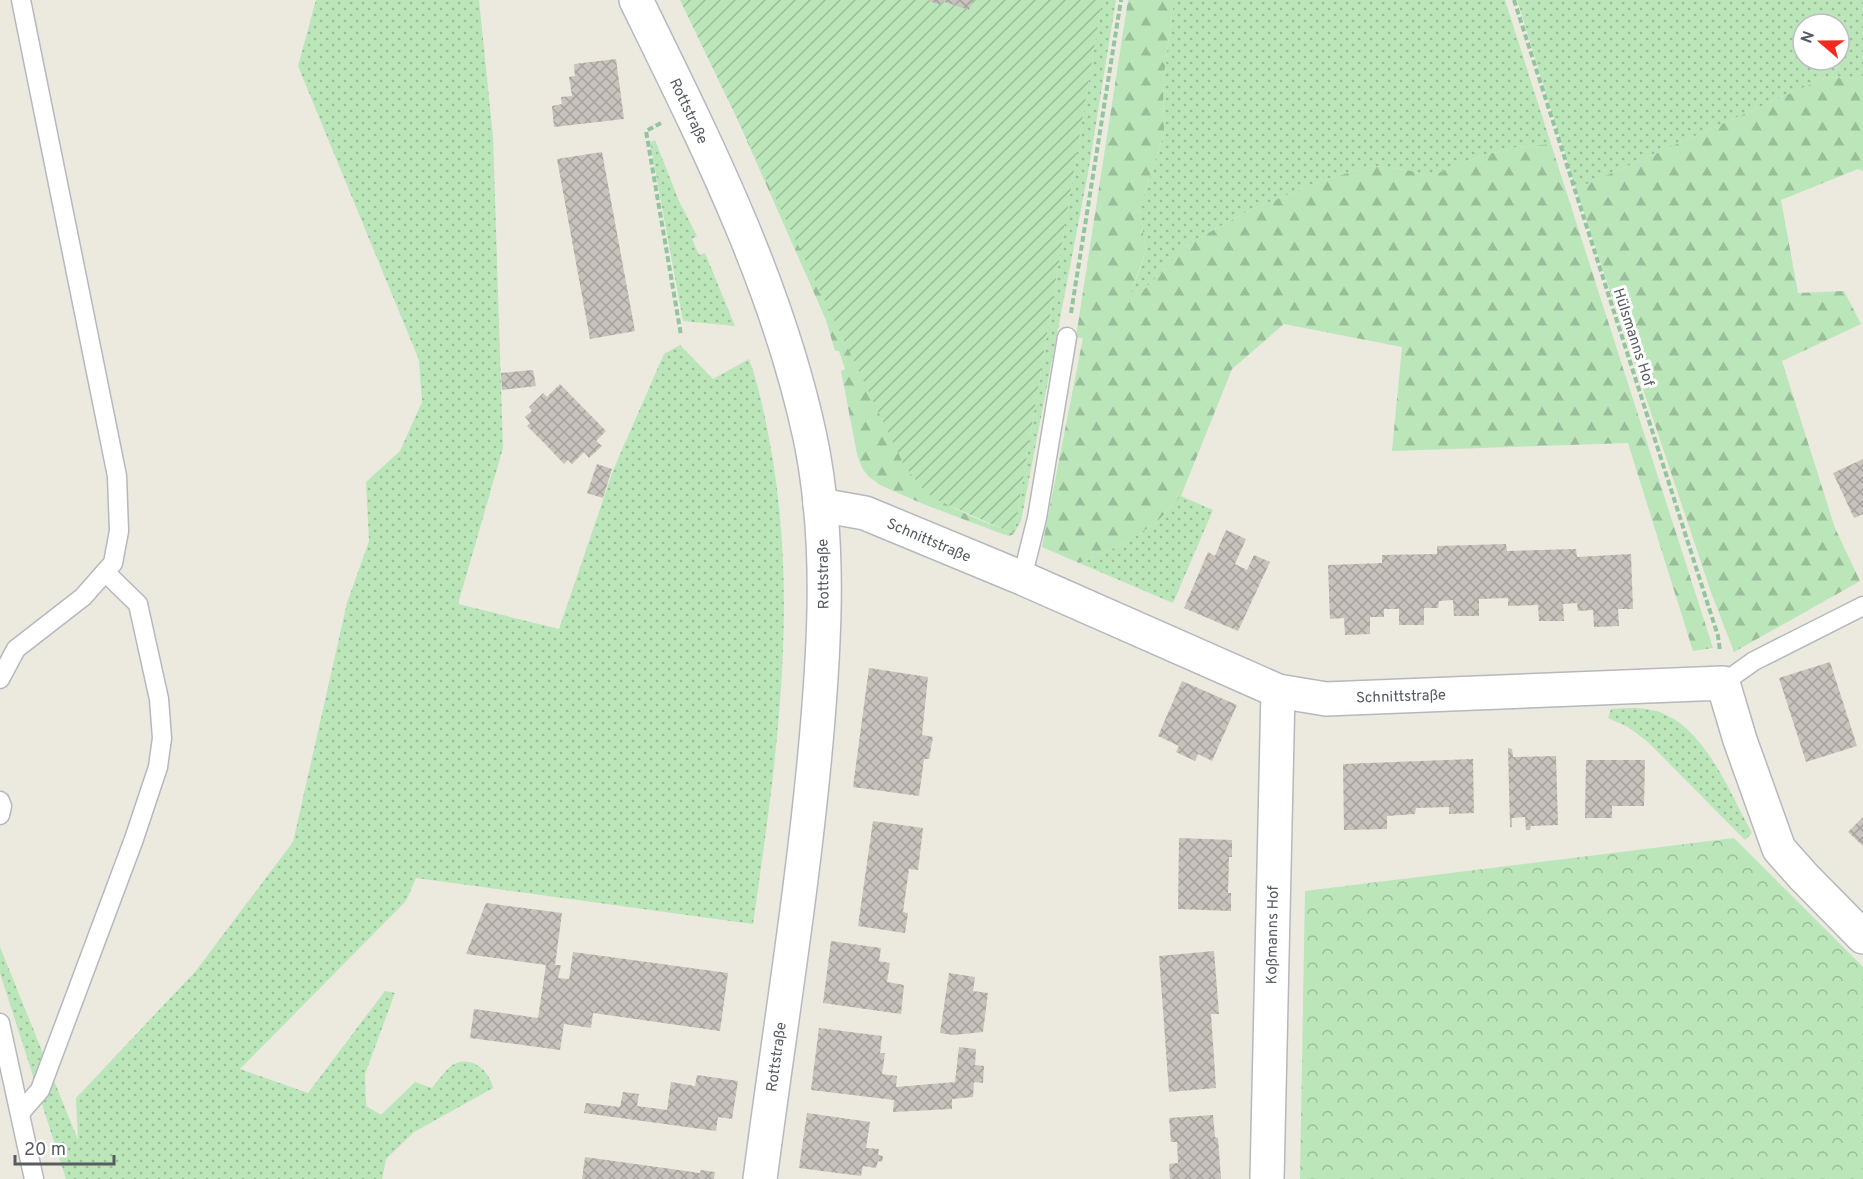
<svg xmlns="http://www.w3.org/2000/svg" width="1863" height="1179" viewBox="0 0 1863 1179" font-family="Overpass,sans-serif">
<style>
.grass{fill:url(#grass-dots);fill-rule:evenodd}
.forest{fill:url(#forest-firs)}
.park{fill:url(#park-crowns)}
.garden{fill:url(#garden-furrows)}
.building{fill:url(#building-cross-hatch)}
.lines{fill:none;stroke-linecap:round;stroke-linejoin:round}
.lane-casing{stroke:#b5b8bd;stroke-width:21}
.street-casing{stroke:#b5b8bd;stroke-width:36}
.secondary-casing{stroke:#b5b9bf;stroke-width:36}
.path{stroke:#90c59e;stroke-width:4;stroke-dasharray:6 3;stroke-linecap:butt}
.lane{stroke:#fff;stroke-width:18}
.street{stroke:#fff;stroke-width:33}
.secondary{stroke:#fff;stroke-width:33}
.labels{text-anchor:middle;stroke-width:6;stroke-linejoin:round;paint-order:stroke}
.street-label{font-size:15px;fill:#585c61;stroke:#fff}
</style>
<defs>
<pattern id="grass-dots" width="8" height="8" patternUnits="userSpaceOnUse" patternTransform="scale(1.5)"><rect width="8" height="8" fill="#bae6b9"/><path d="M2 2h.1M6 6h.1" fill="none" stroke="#9abe9a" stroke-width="1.8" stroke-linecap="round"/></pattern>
<pattern id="forest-firs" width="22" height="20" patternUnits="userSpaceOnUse" patternTransform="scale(1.5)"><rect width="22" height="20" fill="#bae6b9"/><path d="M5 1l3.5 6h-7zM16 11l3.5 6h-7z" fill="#9abe9a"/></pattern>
<pattern id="park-crowns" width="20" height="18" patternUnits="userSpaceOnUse" patternTransform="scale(1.5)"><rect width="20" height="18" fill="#bae6b9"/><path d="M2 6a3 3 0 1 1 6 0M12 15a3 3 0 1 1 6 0" fill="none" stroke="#9abe9a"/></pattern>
<pattern id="garden-furrows" width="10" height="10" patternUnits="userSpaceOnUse" patternTransform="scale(1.5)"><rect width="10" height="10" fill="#bae6b9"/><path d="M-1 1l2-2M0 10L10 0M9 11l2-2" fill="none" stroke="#9abe9a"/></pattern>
<pattern id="building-cross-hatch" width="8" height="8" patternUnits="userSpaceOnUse" patternTransform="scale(1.5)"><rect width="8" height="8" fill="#c7c3bc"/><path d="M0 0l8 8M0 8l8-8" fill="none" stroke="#a4a29c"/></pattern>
</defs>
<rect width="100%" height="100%" fill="#ece9df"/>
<g class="grass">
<path d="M316,0h163l14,137 10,311 -45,156 101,25 55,-161 50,-114 16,-9 33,34 36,-20c12,33 18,68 24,102 25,156 2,309 -20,463l-337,-46 -10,23 -166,168 68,24 77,-102 10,2 -30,81 1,32 15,9 34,-33 17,6c6,-7 12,-16 19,-22 18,-13 39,4 42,22l-79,44 -28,27 -4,20h-316l-66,-206v-26l78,193 -2,-42 119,-126 98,-130 54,-239 22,-62 -3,-59 34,-31 22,-49 -3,-42 -121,-294z"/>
<polygon points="1102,0 1116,0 1088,173 1021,521 1014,534"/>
<polygon points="1174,0 1505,0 1551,144 1517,147 1484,155 1430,176 1407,170 1371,166 1318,182 1248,211 1188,244 1147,287 1127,302 1139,272 1146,250 1139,209 1164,133 1163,82"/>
<path d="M1517,0h346v79l-36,-2 -251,112zM1803,24h36v36h-36z"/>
<polygon points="655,140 679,201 697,236 692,239 699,255 705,253 735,326 683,321 650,142"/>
<polygon points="1181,496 1213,510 1173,603 1079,563 1121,545 1156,523"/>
<path d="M1611,709c13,-1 28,-2 41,1 51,11 77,82 100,123l-7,7 -97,-98 -20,-15 -20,-9z"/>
</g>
<g class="forest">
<polygon points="1128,0 1174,0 1163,82 1164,133 1139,209 1146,250 1128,301 1147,287 1188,244 1248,211 1318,182 1371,166 1407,170 1430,176 1484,155 1517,147 1551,144 1713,648 1693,651 1628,443 1392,451 1402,347 1284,324 1232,369 1181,496 1156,523 1121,545 1079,563 1042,547 1083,338 1076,337"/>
<polygon points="1827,77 1863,79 1863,171 1858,169 1781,200 1798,293 1844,291 1861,324 1782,361 1835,528 1860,581 1734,652 1712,595 1576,189"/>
<path d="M732,107l176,363c26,36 67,47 106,64l-5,2 -9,-3 -77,-29 -43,-19 -12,-9 -6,-8 -5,-14 -16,-83 4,-2 -6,-18h-4l-9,-31z"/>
</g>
<polygon class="park" points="1734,838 1863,967 1863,1179 1300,1179 1305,891"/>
<polygon class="garden" points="680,0 1102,0 1014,534 935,499 922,488 904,465"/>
<g class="building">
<polygon points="927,0 973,0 969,10 942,1 940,5"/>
<polygon points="616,59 624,119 554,127 552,106 562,104 561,97 572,96 569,77 575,76 574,64"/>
<polygon points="602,152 635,331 590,339 557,159"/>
<polygon points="533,370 536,386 502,390 501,373"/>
<polygon points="560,384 606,431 596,441 602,446 589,458 584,452 572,464 568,460 564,464 546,445 527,426 530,423 525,417 532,411 529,407 543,393 547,397"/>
<polygon points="1863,459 1863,514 1854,518 1833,473"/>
<polygon points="597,464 612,469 603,498 587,493"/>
<polygon points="1226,530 1246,539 1235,564 1247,570 1254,555 1270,562 1238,631 1184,608 1208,552 1215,556"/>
<polygon points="1506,544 1507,551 1576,549 1577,557 1631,554 1633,609 1618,609 1619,626 1594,627 1593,610 1578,611 1577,603 1563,604 1564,621 1539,621 1538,605 1508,606 1508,598 1479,599 1479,616 1454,616 1453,600 1439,601 1438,608 1424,608 1424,625 1399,625 1399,609 1384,609 1384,617 1370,617 1370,634 1345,635 1344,618 1330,619 1328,565 1382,563 1382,555 1437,554 1437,546"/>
<polygon points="1830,662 1857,746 1806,762 1779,678"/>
<polygon points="869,668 928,677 922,735 933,737 929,759 924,759 919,796 853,787"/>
<polygon points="1182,681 1237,705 1212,761 1198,754 1195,761 1176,752 1179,746 1158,736"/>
<polygon points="1508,748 1512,749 1513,757 1556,756 1558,825 1531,826 1530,830 1526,830 1525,817 1512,818 1512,827 1510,827"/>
<polygon points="1473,759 1474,813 1449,814 1449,807 1416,808 1415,814 1387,816 1387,829 1344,830 1343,764"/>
<polygon points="1586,760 1645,760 1644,806 1612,806 1612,818 1585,818"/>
<polygon points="1863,817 1863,846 1848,832"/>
<polygon points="873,821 923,828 918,870 909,869 903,912 908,913 905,933 858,926"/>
<polygon points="1179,838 1232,840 1232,857 1229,857 1228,893 1231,893 1231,911 1178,909"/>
<polygon points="486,903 562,913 555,965 561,965 558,978 569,979 573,952 728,973 720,1031 593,1013 591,1028 564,1024 560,1050 470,1038 474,1009 538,1018 546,965 466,954"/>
<polygon points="831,941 881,948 879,961 890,963 887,982 904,985 901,1014 823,1003"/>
<polygon points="1214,951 1219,1014 1211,1014 1216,1088 1169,1092 1159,956"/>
<polygon points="949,973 975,977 973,991 988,993 983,1032 953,1035 940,1033"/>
<polygon points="819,1028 882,1036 880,1053 885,1053 882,1074 897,1076 896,1087 955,1082 959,1047 976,1049 975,1065 984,1066 983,1083 974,1082 973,1097 952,1099 952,1109 893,1112 894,1100 811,1090"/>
<polygon points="697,1075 738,1081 732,1119 718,1117 716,1131 584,1113 586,1103 620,1107 623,1092 639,1094 637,1106 667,1110 671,1082 695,1086"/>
<polygon points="807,1113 870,1122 866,1148 879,1149 878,1155 883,1156 882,1162 878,1161 876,1168 863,1166 861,1176 799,1168"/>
<polygon points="1213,1115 1215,1137 1218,1138 1221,1179 1170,1179 1169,1164 1178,1163 1177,1142 1171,1142 1169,1118"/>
<polygon points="585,1157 700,1173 701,1170 715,1172 714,1179 582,1179"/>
</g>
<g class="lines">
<g class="lane-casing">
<g id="lane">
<polyline points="1022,578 1037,518 1067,337"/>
<polyline points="0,679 16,649 83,597 113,563 119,531 117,476 21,0"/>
<polyline points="1723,683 1754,661 1863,606"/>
<polyline points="0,801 2,806 0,815"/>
<polyline points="0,1023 34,1179"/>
<polyline points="20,1113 40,1090 134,839 158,767 162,738 159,699 138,604 105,572"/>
</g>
</g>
<g class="street-casing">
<g id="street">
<polyline points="820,505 865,513 1022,578 1278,691 1326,699 1723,683 1740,740 1779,849 1804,877 1863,937"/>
<polyline points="1267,1179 1278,691"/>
</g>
</g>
<g class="secondary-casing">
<path id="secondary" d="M636,0c69,141 141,283 174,437 21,100 15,204 6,305 -13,146 -37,291 -56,437"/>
</g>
<g class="path">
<polyline points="1514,0 1718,636 1720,651"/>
<polyline points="661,123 646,131 681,335"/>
<polyline points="1071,313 1121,0"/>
</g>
<use href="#lane" class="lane"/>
<use href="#street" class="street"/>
<use href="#secondary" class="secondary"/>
</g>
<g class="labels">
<g class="street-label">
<text transform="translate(689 111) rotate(65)" y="5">Rottstraße</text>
<text transform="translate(1634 337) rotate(72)" y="5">Hülsmanns Hof</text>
<text transform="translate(929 540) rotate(23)" y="5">Schnittstraße</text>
<text transform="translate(823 574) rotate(-91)" y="5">Rottstraße</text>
<text transform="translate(1401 696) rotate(-2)" y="5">Schnittstraße</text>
<text transform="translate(1272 935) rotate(-89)" y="5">Koßmanns Hof</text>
<text transform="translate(776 1057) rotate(-82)" y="5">Rottstraße</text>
</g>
</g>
<g transform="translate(1821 42) rotate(290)"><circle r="28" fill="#ffffff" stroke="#bcbec0" stroke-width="1.5"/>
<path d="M0-4.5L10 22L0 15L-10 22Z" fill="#f22a1f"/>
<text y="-9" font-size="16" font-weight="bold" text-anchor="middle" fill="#585c61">N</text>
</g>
<path d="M15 1155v9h99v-9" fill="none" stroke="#585c61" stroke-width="3"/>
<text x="24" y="1155" font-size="18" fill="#585c61" stroke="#ffffff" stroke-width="4.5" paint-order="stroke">20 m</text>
</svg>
